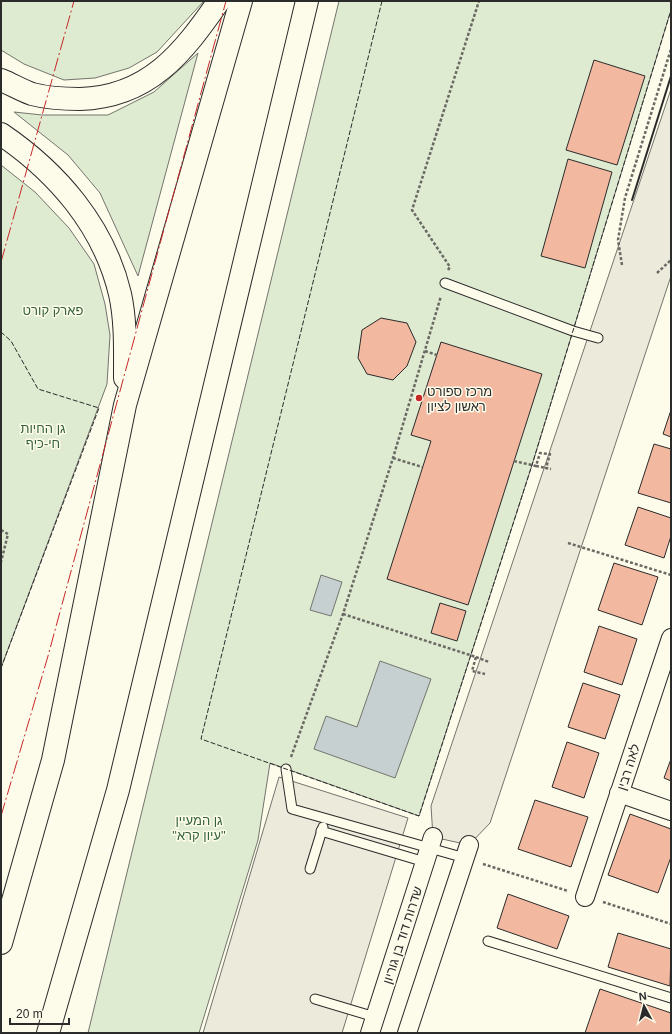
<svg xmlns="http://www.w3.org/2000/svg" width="672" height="1034" viewBox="0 0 672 1034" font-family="Arial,'Noto Sans Hebrew',sans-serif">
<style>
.green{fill:#deebd1;stroke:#74746e}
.parking{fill:#eceadb;stroke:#74746e}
.water{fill:#c7d0d0;stroke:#74746e}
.building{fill:#f2b8a0;stroke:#2b2b2b}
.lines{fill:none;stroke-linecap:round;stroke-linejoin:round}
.service-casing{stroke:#2b2b2b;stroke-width:11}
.minor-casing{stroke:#2b2b2b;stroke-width:20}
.motorway-casing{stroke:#2b2b2b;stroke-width:24}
.path{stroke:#6a6964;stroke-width:2.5;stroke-dasharray:3 2;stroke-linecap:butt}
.service{stroke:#fdfbea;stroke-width:9}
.minor{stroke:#fdfbea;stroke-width:18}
.motorway{stroke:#fdfbea;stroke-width:22}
.fence{stroke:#2b2b2b;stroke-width:1;stroke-dasharray:5 2;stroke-linecap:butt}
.wall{stroke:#2b2b2b;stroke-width:2}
.power{stroke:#c62828;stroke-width:1;stroke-dasharray:14 3 2 3;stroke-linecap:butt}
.poi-dot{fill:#c62828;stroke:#fdfbea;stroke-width:1.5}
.labels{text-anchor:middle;stroke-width:3;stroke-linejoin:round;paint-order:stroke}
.park-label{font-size:13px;fill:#34623c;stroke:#fdfbea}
.poi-label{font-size:13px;fill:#2b2b2b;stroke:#fdfbea;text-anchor:start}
.street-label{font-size:13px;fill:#2b2b2b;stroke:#fdfbea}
</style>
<rect width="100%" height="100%" fill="#fdfbea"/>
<g class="green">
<polygon points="1,1 204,1 157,52 129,68 95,78 64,80 24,64 1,50"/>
<polygon points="339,1 671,1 671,10 532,465 419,816 270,763 258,840 199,1033 88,1033"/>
<polygon points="198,53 138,276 100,193 68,155 14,112 42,115 108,115 154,92"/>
<polygon points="1,165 35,192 69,228 94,264 105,304 110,335 107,384 1,668"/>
</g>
<g class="parking">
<polygon points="671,89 671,276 490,823 469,845 433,837 431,806"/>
<polygon points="279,777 408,818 342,1033 203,1033"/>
</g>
<g class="water">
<polygon points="321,575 342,582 331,616 310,610"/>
<polygon points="380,661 431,679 395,778 314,749 326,716 357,727"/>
</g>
<g class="building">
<polygon points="594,60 645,76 617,165 566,150"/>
<polygon points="568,159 612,172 585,268 541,256"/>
<polygon points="381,318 407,323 416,342 407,366 393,380 367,374 358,358 362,330"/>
<polygon points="441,342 542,374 468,605 387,579 431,441 411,435"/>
<polygon points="671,410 671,437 663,434"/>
<polygon points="654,444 671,449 671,503 638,493"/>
<polygon points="638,507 671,518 671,536 664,558 625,545"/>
<polygon points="614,563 658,577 642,625 598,610"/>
<polygon points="440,603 466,611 457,641 431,633"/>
<polygon points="599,626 637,639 622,685 584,672"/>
<polygon points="583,683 620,695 605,739 568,727"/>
<polygon points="567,742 599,753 584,798 552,787"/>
<polygon points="671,759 671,781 664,778"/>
<polygon points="535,800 588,817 571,867 518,849"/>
<polygon points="630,814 671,829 671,857 658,893 608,875"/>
<polygon points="508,894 569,916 557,949 497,928"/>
<polygon points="618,933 671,949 670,986 608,967"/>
<polygon points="600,989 671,1013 671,1033 585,1033"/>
</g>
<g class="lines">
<g class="service-casing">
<g id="service">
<polyline points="445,283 573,331 598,338"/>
<polyline points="286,769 292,809 465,858"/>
<polyline points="321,831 425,862"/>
<polyline points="310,869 323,827"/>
<polyline points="488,941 671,998"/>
<polyline points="315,999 375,1017"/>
</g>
</g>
<g class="minor-casing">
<g id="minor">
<polyline points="619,793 671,811"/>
<polyline points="585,897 671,638"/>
<polyline points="370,1033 433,837"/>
<polyline points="407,1033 469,845"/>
</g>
</g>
<g class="motorway-casing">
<g id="motorway">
<path d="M1,80c10,4 20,10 31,14 15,4 32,5 48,5 69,-2 103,-46 139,-98"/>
<path d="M1,134c56,38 103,92 119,160 6,27 5,56 5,84"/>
<polyline points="1,943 53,760 125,405 241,1"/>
<polyline points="48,1033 118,790 307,1"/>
</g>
</g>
<g class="path">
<polyline points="622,265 618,240 625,198 671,49"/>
<polyline points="448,270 450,267 412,210 479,1"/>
<polyline points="657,273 671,260"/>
<polyline points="425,351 437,355"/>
<polyline points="393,458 422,467"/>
<polyline points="514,461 536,466 540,453 550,454 546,468 551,469"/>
<polyline points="536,466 546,468"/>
<polyline points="1,530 8,534 1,562"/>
<polyline points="568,543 671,575"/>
<polyline points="343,614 476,657 472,671 485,674"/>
<polyline points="476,657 489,662"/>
<polyline points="291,757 343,614 393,458 441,296"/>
<polyline points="483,864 568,891"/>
<polyline points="603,902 671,924"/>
</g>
<use href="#service" class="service"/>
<use href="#minor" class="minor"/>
<use href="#motorway" class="motorway"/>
<g class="fence">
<polyline points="382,1 201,739 419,816 532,465 671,10"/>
<polyline points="1,332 11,341 38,389 99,408 1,668"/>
</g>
<polyline class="wall" points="632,200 671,76"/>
<g class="power">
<polyline points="1,262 74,1"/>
<polyline points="1,816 48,656 226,1"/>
</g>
</g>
<circle class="poi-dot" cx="419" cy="398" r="4"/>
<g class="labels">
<g class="park-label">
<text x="53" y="315">פארק קורט</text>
<text x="43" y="433">גן החיות<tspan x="43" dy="15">חי-כיף</tspan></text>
<text x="199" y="825">גן המעיין<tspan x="199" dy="15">"עיון קרא"</tspan></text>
</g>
<g class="poi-label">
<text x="427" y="396">מרכז ספורט<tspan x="427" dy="15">ראשון לציון</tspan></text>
</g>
<g class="street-label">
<text transform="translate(628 767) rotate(-72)" y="5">לאה רבין</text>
<text transform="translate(402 935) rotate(-72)" y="5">שדרות דוד בן גוריון</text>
</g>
</g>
<rect width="672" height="1034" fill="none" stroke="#2b2b2b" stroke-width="4"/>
<g transform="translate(644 1006) rotate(353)" stroke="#fdfbea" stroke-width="3" paint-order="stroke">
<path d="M0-3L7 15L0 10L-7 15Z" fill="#2b2b2b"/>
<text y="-6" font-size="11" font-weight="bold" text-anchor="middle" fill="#2b2b2b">N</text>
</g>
<path d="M10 1018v6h59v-6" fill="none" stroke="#2b2b2b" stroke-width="2"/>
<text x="16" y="1018" font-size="12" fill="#2b2b2b" stroke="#fdfbea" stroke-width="3" paint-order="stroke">20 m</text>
</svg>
